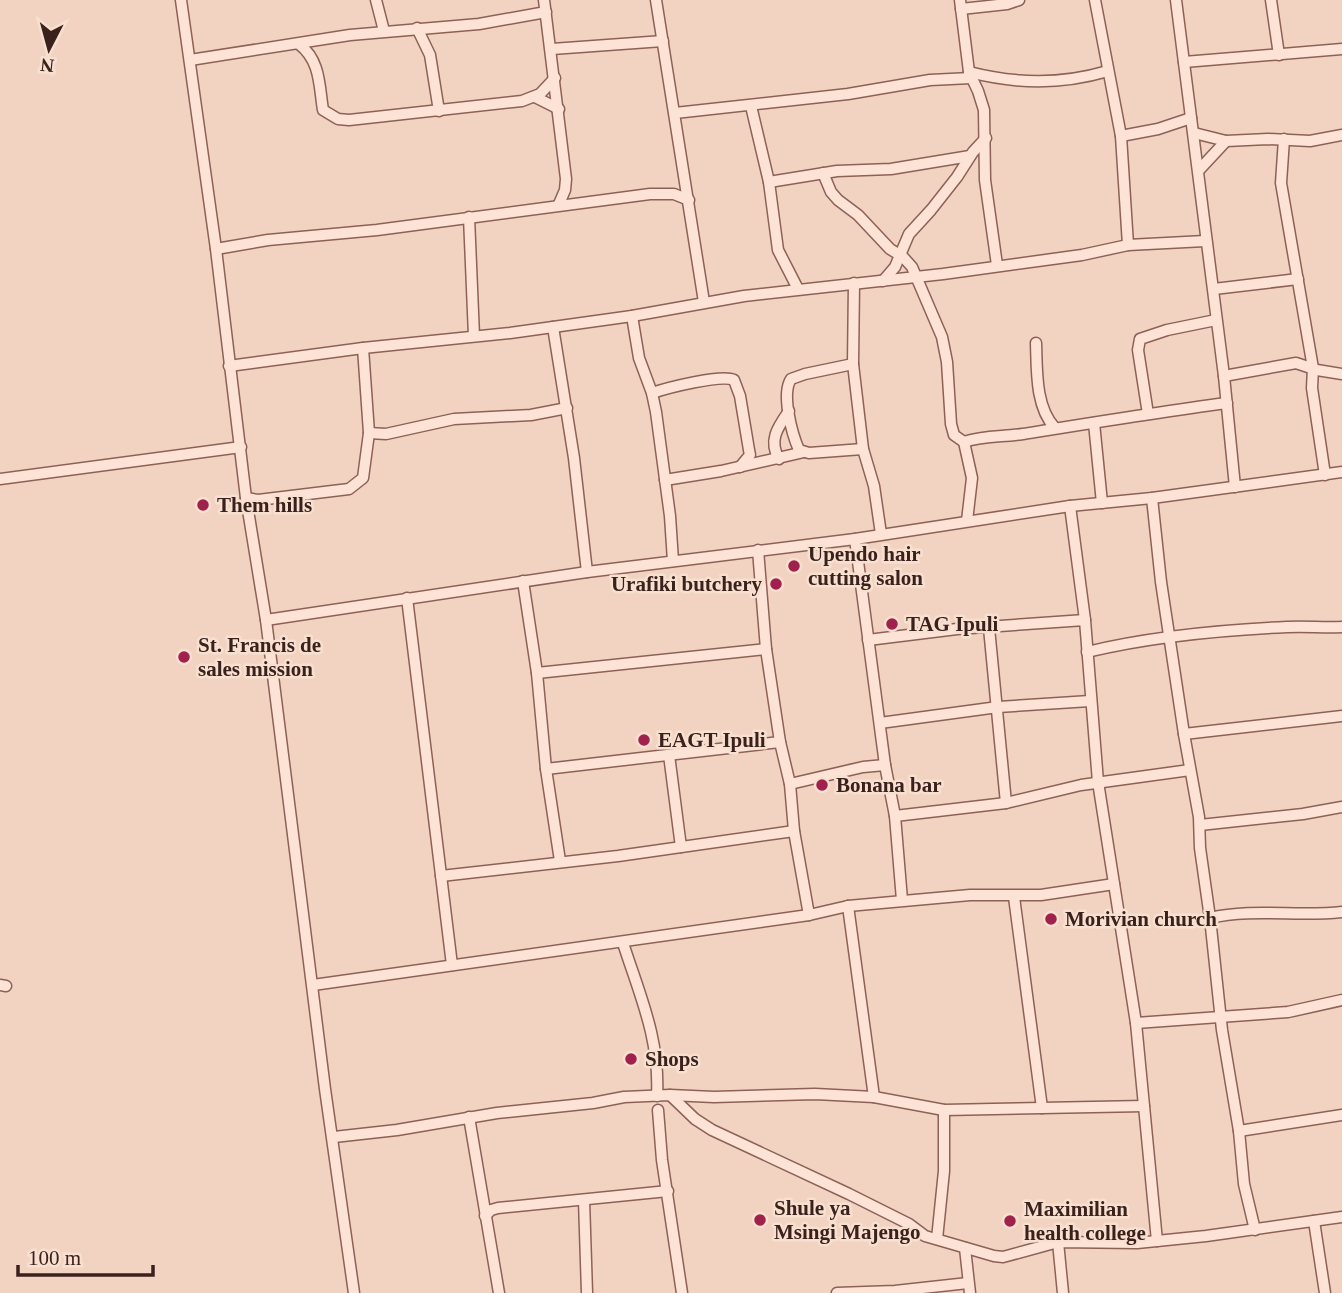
<svg xmlns="http://www.w3.org/2000/svg" width="1342" height="1293" viewBox="0 0 1342 1293" font-family="Georgia,serif">
<style>
.lines{fill:none;stroke-linecap:round;stroke-linejoin:round}
.minor-casing{stroke:#8d6157;stroke-width:13}
.minor{stroke:#fce3d5;stroke-width:10}
.poi-dot{fill:#a1214d;stroke:#f8e0d1;stroke-width:2.5}
.labels{text-anchor:middle;stroke-width:5;stroke-linejoin:round;paint-order:stroke}
.poi-label{font-size:21px;font-weight:bold;fill:#3b211c;stroke:#f8e0d1;text-anchor:start}
</style>
<rect width="100%" height="100%" fill="#f2d3c1"/>
<g class="lines">
<g class="minor-casing">
<g id="minor">
<polyline points="181,0 216,249 246,498 266,620 325,1089 354,1293"/>
<polyline points="376,0 384,31"/>
<polyline points="544,0 566,179 565,190 559,204"/>
<polyline points="656,0 704,302"/>
<polyline points="960,0 969,72 978,91 984,110 985,180 997,265"/>
<polyline points="1095,0 1121,136 1128,245"/>
<polyline points="1176,0 1224,376 1235,487"/>
<polyline points="1271,0 1279,55"/>
<polyline points="961,9 1007,4 1019,0"/>
<polyline points="417,28 430,55 439,111"/>
<path d="M299,44c22,17 20,42 24,66l15,9 11,1 173,-19 18,-7 15,-16"/>
<polyline points="552,49 663,41"/>
<polyline points="190,60 350,35 479,24 546,12"/>
<polyline points="1184,62 1342,49"/>
<path d="M969,72c48,12 91,13 139,-1"/>
<polyline points="535,97 559,109"/>
<polyline points="751,106 769,182 778,250 798,289"/>
<polyline points="675,113 848,94 930,80 971,78"/>
<polyline points="1194,133 1226,141 1268,139 1310,141 1342,135"/>
<polyline points="1121,136 1158,129 1191,118"/>
<polyline points="1284,139 1281,183 1313,368 1312,388 1325,475"/>
<polyline points="1199,170 1226,141"/>
<polyline points="823,173 831,192 838,200 858,215 890,249 903,257 912,267 942,337 947,362 951,424 954,435 964,442 972,478 967,521"/>
<polyline points="769,182 837,171 891,169 970,156"/>
<polyline points="469,217 474,336"/>
<polyline points="216,249 268,240 377,230 650,194 674,194 689,200"/>
<polyline points="883,281 895,267 909,234 931,210 957,177 973,152 986,138"/>
<polyline points="854,283 853,364 863,449 874,486 881,534"/>
<polyline points="1214,289 1298,279"/>
<polyline points="632,316 639,358 652,393 656,412 670,516 673,561"/>
<polyline points="553,327 574,458 587,572"/>
<path d="M1036,343c1,26 -1,64 19,85"/>
<path d="M853,364l-48,10 -14,5c-10,15 1,55 8,71l10,3 54,-4"/>
<polyline points="229,366 363,348 510,333 632,316 744,296 943,274 1082,255 1128,245 1205,241"/>
<polyline points="1224,376 1296,363 1317,370 1342,374"/>
<path d="M652,393c15,-5 69,-19 82,-13l6,16 9,54 1,5 -10,12"/>
<polyline points="1148,414 1138,350 1140,339 1167,330 1216,320"/>
<polyline points="1094,423 1102,503"/>
<polyline points="369,433 386,434 454,419 531,415 567,408"/>
<path d="M964,442c19,-7 39,-5 59,-8 68,-11 135,-22 204,-31"/>
<path d="M779,459c-11,-19 -1,-32 10,-48"/>
<polyline points="0,479 241,447"/>
<polyline points="665,480 721,471 804,452"/>
<polyline points="246,498 258,500 349,489 363,478 369,433 363,348"/>
<polyline points="1152,498 1161,582 1184,734 1199,817 1200,848 1210,918 1222,1030 1239,1131 1244,1184 1255,1230"/>
<polyline points="1070,506 1085,620 1098,782 1136,1023 1157,1241"/>
<polyline points="855,539 885,765 895,816 902,900"/>
<polyline points="758,550 766,649 780,742 790,784 794,831 809,915 848,906 970,895 1041,895 1114,884"/>
<polyline points="523,581 537,673 546,769 560,861"/>
<polyline points="407,598 452,965"/>
<polyline points="266,620 587,572 855,539 1070,506 1152,498 1342,472"/>
<polyline points="989,628 1006,803"/>
<polyline points="868,640 957,629 1085,620"/>
<path d="M1087,652c66,-16 133,-22 200,-25 19,-1 37,1 55,0"/>
<polyline points="537,673 766,649"/>
<polyline points="880,723 998,707 1090,701"/>
<polyline points="1184,734 1342,716"/>
<polyline points="669,755 681,847"/>
<polyline points="546,769 780,742"/>
<polyline points="790,784 863,767 885,765"/>
<polyline points="895,816 1006,803 1081,785 1190,770"/>
<polyline points="1200,825 1303,814 1342,807"/>
<polyline points="441,876 618,856 794,831"/>
<polyline points="1014,897 1042,1108"/>
<polyline points="848,906 874,1097 944,1110 1144,1106"/>
<path d="M1210,918c43,-10 88,-1 132,-6"/>
<path d="M623,943c17,53 37,96 34,153"/>
<polyline points="0,985 6,986"/>
<polyline points="313,985 809,915"/>
<polyline points="1136,1023 1288,1012 1342,1000"/>
<polyline points="670,1095 695,1119 712,1130 849,1194 909,1224 925,1236 994,1256 1003,1257 1058,1242 1137,1243 1206,1236 1342,1217"/>
<polyline points="658,1110 662,1160 682,1293"/>
<polyline points="469,1117 499,1293"/>
<polyline points="1239,1131 1342,1115"/>
<polyline points="334,1137 397,1130 497,1113 593,1103 624,1097 670,1095 714,1097 815,1094 874,1097"/>
<polyline points="584,1200 587,1293"/>
<polyline points="485,1216 491,1210 498,1208 668,1191"/>
<polyline points="1314,1221 1325,1293"/>
<polyline points="937,1239 944,1171 944,1110"/>
<polyline points="1058,1242 1063,1293"/>
<polyline points="965,1248 970,1293"/>
<polyline points="837,1293 895,1291 968,1283"/>
</g>
</g>
<use href="#minor" class="minor"/>
</g>
<g class="poi-dot">
<circle cx="203" cy="505" r="7"/>
<circle cx="794" cy="566" r="7"/>
<circle cx="776" cy="584" r="7"/>
<circle cx="892" cy="624" r="7"/>
<circle cx="184" cy="657" r="7"/>
<circle cx="644" cy="740" r="7"/>
<circle cx="822" cy="785" r="7"/>
<circle cx="1051" cy="919" r="7"/>
<circle cx="631" cy="1059" r="7"/>
<circle cx="760" cy="1220" r="7"/>
<circle cx="1010" cy="1221" r="7"/>
</g>
<g class="labels">
<g class="poi-label">
<text x="217" y="512">Them hills</text>
<text x="808" y="561">Upendo hair<tspan x="808" dy="24">cutting salon</tspan></text>
<text x="762" y="591" text-anchor="end">Urafiki butchery</text>
<text x="906" y="631">TAG Ipuli</text>
<text x="198" y="652">St. Francis de<tspan x="198" dy="24">sales mission</tspan></text>
<text x="658" y="747">EAGT Ipuli</text>
<text x="836" y="792">Bonana bar</text>
<text x="1065" y="926">Morivian church</text>
<text x="645" y="1066">Shops</text>
<text x="774" y="1215">Shule ya<tspan x="774" dy="24">Msingi Majengo</tspan></text>
<text x="1024" y="1216">Maximilian<tspan x="1024" dy="24">health college</tspan></text>
</g>
</g>
<g transform="translate(49 49) rotate(186)" stroke="#f8e0d1" stroke-width="5" paint-order="stroke">
<path d="M0-5L12 26L0 18L-12 26Z" fill="#3b211c"/>
<text y="-10" font-size="19" font-weight="bold" text-anchor="middle" fill="#3b211c">N</text>
</g>
<path d="M18 1265v10h135v-10" fill="none" stroke="#3b211c" stroke-width="3.5"/>
<text x="28" y="1265" font-size="21" fill="#3b211c" stroke="#f8e0d1" stroke-width="5" paint-order="stroke">100 m</text>
</svg>
